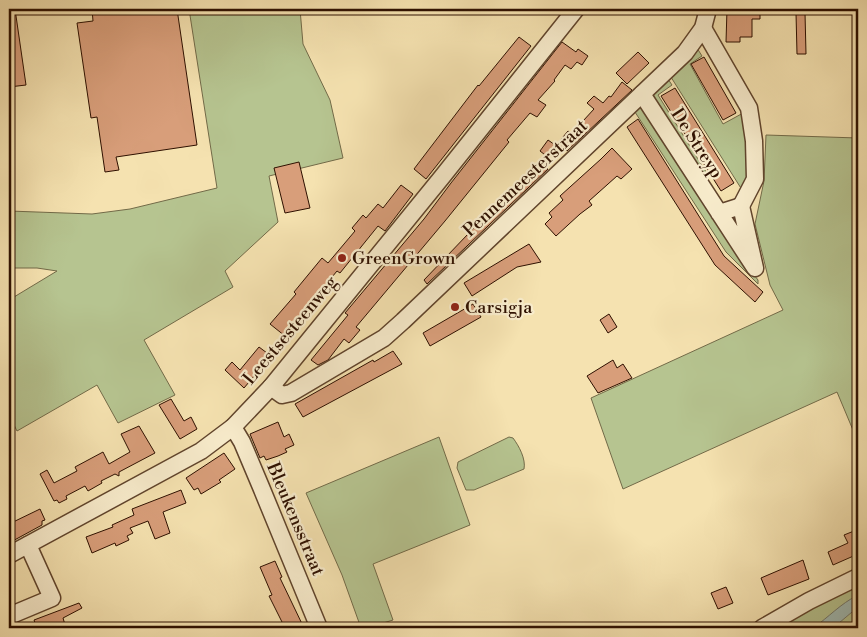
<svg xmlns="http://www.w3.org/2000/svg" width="867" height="637" viewBox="0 0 867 637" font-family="'Libre Bodoni',serif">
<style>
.green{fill:#b6c490;stroke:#726a48}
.water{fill:#a0bcb6;stroke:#72776d}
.building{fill:#d89e7a;stroke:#2e1000}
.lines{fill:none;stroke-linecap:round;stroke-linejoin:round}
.minor-casing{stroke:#60442c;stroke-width:19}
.minor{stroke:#f8eccc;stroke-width:16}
.poi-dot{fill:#8f2418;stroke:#f8eccc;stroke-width:2}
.labels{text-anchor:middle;stroke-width:4.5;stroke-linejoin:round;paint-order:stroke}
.street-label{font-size:18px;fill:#2e1000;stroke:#f8eccc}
.poi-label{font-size:18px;fill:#2e1000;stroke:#f8eccc;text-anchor:start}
</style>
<rect width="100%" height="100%" fill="#f5e2b0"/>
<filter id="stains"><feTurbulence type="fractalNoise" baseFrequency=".004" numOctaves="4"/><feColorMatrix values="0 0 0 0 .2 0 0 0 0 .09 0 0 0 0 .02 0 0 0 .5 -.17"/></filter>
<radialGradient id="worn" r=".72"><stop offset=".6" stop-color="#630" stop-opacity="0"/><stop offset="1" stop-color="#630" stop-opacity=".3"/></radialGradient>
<g class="green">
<polygon points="189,9 300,9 303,44 330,100 343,158 269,176 278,222 225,271 233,287 144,340 175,395 118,423 97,385 17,431 9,415 9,300 57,271 37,268 9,268 9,211 92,214 130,209 217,188"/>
<polygon points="697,48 702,56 690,64 723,124 745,112 750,176 744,193 669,74"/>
<polygon points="666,76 672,85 658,95 708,175 702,179 652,101 652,89"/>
<polygon points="641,107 734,249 758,280 758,284 726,252 633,109"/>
<polygon points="766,135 858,138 858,442 837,392 623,489 591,398 783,310 770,285 755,224 764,181"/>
<polygon points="439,437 470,525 373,564 393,620 367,628 361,628 342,575 306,493"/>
<path d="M509,437l4,1c6,8 13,21 11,31l-50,21h-8l-9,-22 1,-6z"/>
<polygon points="858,587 858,628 774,628 832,598"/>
</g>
<path class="water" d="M858,595v12l-25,21h-20c16,-11 27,-24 45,-33z"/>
<g class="building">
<polygon points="9,9 15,9 26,85 9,87"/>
<polygon points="92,9 142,9 142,13 177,9 197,145 116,157 119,170 105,172 97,117 91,118 77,23 93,21"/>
<polygon points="727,9 760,9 760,19 752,19 752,37 740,37 740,42 726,42"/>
<polygon points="796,13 805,13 806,54 797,54"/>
<polygon points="519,37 531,46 426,179 414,169 478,85 479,86"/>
<polygon points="562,42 576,52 578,49 588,56 582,65 577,62 571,69 565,65 554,80 555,81 538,100 546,105 537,117 530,113 507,140 509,142 445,221 356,327 360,330 349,343 344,339 328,360 318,365 311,360 348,315 345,313 424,219 451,183"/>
<polygon points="638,52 649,63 627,84 616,73"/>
<polygon points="704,57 736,113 723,120 691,64"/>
<polygon points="622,82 632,90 567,151 558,143 568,131 573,135 584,122 583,121 594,109 587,103 594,96 603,103 609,96 611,97"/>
<polygon points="675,88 734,183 721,191 661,96"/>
<polygon points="638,119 724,256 763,292 755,302 715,265 627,127"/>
<polygon points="548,140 558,147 549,158 540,151"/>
<polygon points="612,148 632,169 621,179 617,176 589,201 592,205 580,214 556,236 545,224 552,217 549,213 563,200 560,196 601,159"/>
<polygon points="299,162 310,208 285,213 274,168"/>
<polygon points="540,162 548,169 427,284 424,280 491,210 494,214 512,196"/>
<polygon points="401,185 413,194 385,231 378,226 340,273 337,271 318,294 320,295 285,336 270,324 296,294 294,292 322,258 328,263 355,231 352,228 363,215 366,218 378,204 383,208"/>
<polygon points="529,244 541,262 517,267 472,296 464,283"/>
<polygon points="473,304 481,317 430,346 423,333"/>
<polygon points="609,314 617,327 608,333 600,320"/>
<polygon points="259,347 271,356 244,388 225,370 232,362 240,370"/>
<polygon points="393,351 402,364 303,417 295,404 373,360 374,362"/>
<polygon points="613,360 617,368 623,364 632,378 598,393 587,376"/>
<polygon points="171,399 184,421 191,417 197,429 180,439 159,405"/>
<polygon points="278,422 284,437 289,434 294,445 285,449 287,452 278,456 266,460 264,456 260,458 250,434"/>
<polygon points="139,426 155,453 119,472 119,476 115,474 101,481 102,483 88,491 85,486 66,496 67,499 59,503 57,500 54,501 40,474 47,470 54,483 77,471 75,467 103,452 109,464 130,452 121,434"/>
<polygon points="224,453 235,469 219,480 221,482 201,494 198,488 194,490 186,478"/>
<polygon points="181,490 186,503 163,512 170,533 155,539 148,521 130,528 133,533 127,536 129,540 116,546 115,543 92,553 86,537 113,527 112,525 134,515 132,509"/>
<polygon points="40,509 45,520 42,521 42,525 9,543 9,524"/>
<polygon points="854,531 856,534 858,533 858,554 833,565 828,552 848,543 844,535"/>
<polygon points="803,560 809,579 768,595 761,578"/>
<polygon points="275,561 282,577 280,578 304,628 285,628 269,596 272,595 260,567"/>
<polygon points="726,587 733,603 718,609 711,593"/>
<polygon points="79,603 82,608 63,618 66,628 37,628 34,620"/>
</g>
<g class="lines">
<g class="minor-casing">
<g id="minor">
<polyline points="703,28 749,108 754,141 755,179 741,206"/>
<polyline points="642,94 755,268 741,206 719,213"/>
<polyline points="271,387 282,395 291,393 384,338 403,321 685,53 703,28 708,9"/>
<polyline points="233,427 242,442 261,487 319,628"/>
<polyline points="9,555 201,451 233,427 271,387 442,177 576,9"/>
<polyline points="9,616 52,598 28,545"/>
<polyline points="762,628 809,601 858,577"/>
</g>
</g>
<use href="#minor" class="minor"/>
</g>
<g class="poi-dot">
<circle cx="342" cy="258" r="5"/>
<circle cx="455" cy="307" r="5"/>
</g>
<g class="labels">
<g class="street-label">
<text transform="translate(697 143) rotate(57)" y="6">De Streyp</text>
<text transform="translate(525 178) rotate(-43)" y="6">Pennemeesterstraat</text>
<text transform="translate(290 330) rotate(-50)" y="6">Leestsesteenweg</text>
<text transform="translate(296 519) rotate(67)" y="6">Bleukensstraat</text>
</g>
<g class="poi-label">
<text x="352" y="264">GreenGrown</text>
<text x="465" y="313">Carsigja</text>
</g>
</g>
<rect width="867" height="637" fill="none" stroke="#f5e2b0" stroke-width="30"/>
<rect x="10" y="10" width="847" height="617" fill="none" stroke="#2e1000" stroke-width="2.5"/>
<rect x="15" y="15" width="837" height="607" fill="none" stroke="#2e1000"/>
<rect width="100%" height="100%" filter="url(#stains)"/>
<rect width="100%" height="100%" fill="url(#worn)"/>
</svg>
